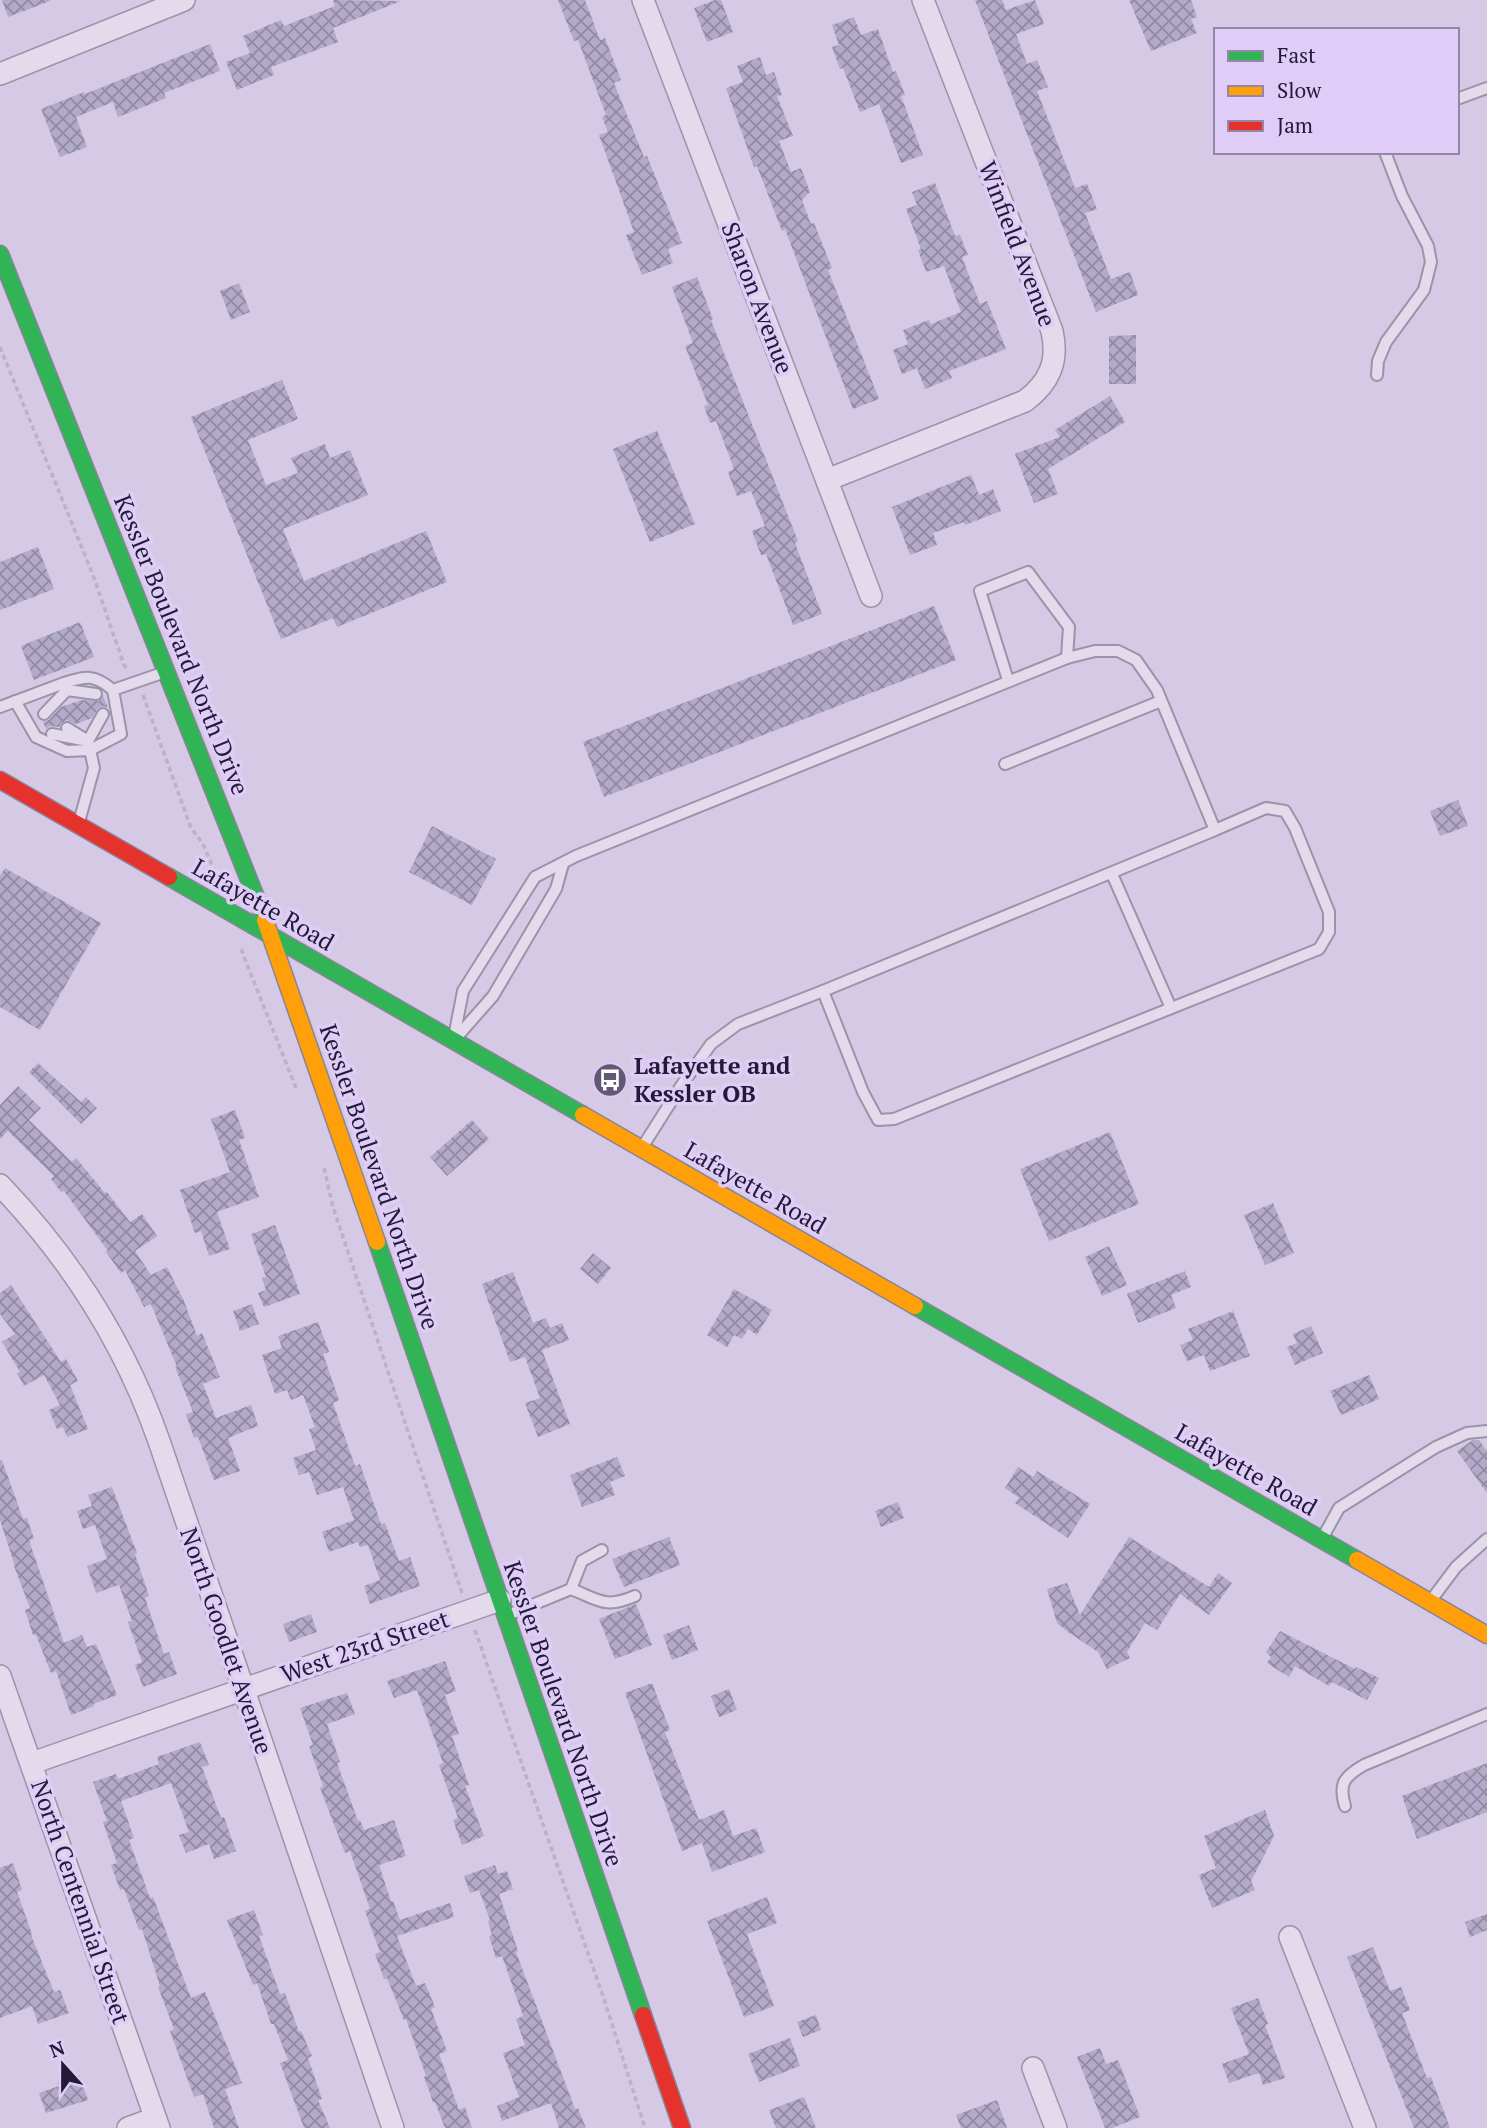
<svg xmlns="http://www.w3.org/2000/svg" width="1487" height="2128" viewBox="0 0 1487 2128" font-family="'PT Serif',serif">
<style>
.building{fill:url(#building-cross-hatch)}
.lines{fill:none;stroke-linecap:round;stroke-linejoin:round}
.lane-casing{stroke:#9b93a9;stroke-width:14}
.street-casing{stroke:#9b93a9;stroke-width:24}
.fast-casing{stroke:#8a8399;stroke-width:19}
.slow-casing{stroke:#8a8399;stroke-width:19}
.jam-casing{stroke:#8a8399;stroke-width:19}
.path{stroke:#b9b3c4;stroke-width:3.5;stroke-dasharray:5 3.5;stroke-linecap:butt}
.lane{stroke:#e3dbec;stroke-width:10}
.street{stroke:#e3dbec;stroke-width:21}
.fast{stroke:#30b455;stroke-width:16}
.slow{stroke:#ff9f0a;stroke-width:16}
.jam{stroke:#e5322d;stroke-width:16}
.labels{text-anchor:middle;stroke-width:7;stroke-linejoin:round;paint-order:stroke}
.street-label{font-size:24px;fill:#211b37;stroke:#e0cdf7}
.poi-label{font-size:24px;font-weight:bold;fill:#211b37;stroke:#e0cdf7;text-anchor:start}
</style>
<defs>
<pattern id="building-cross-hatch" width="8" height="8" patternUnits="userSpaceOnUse" patternTransform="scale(1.75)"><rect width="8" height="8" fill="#b2aac8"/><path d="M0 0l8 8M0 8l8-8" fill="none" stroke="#908aa3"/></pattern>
</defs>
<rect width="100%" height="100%" fill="#d5c9e5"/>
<g class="building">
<polygon points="2,0 50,0 50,1 8,17"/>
<polygon points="333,0 401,1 333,28 338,42 271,67 274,75 237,90 226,62 250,53 243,36 281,20 284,26 335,6"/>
<polygon points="558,0 585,0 600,40 605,38 621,80 614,83 644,157 647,156 682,243 668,249 673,263 642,275 626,235 634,232 599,135 608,132 602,117 606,115 578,40 574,41"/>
<polygon points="715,0 721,0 733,32 707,42 694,8"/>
<polygon points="975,0 1002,0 1006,10 1035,0 1044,24 1016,34 1027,64 1037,60 1048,87 1037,91 1075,188 1087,184 1097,209 1085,213 1111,279 1130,272 1138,295 1096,312"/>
<polygon points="1129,0 1191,0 1197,17 1191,19 1197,33 1151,51"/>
<polygon points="854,17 861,35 878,29 893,72 896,71 905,95 901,96 923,155 901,163 879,104 860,112 843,68 840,69 832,47 839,45 832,25"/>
<polygon points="210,44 220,71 164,93 166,98 118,117 113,102 76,117 87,147 60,157 41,109 84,92 85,94"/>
<polygon points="760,57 766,75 774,72 782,95 777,96 793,136 779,141 791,172 801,168 810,192 802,200 811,224 814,223 832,268 828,270 879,399 853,409 785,229 782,231 757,166 754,167 726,88 743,82 737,66"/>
<polygon points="935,183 955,236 960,235 968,255 962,257 980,304 987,301 1006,349 949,371 952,378 925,389 917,368 902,374 893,350 908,344 903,330 929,320 931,324 961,312 944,266 926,272 918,250 921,249 906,209 917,205 912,192"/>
<polygon points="697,277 713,319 711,320 798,541 795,543 822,614 793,625 766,554 761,555 752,531 765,526 751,491 737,496 728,472 734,469 716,421 710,423 704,406 708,405 685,346 693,343 672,287"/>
<polygon points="239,283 250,312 231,320 220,291"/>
<polygon points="1136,335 1136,384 1109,384 1109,336"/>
<polygon points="282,380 298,419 248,440 266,485 298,473 291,458 325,444 330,458 350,450 368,495 283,529 304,581 426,531 447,582 337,627 333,618 281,639 191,417"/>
<polygon points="1110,396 1125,422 1048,469 1058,494 1034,503 1015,454 1060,437 1055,430"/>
<polygon points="657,431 695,524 650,542 613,449"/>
<polygon points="971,475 979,495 993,489 1001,511 965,525 964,522 933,533 937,545 910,555 892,507"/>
<polygon points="38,547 54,589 0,610 0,562"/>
<polygon points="934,606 956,660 604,797 583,742"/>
<polygon points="80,622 94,657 34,680 21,646"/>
<polygon points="103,696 108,708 104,706 98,708 92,718 76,724 67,720 61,723 59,727 50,726 46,729 43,722 49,720 61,707 81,700 98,701"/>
<polygon points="1458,800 1468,826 1440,836 1430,811"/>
<polygon points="432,826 496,859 472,905 409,872"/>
<polygon points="5,868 101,923 40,1030 0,1007 0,876"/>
<polygon points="38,1063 81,1102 86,1097 97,1108 81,1124 29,1072"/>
<polygon points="18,1086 41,1108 29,1120 72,1162 76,1158 105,1193 107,1192 130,1222 142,1214 157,1236 135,1251 151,1275 167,1267 184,1301 197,1336 202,1333 220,1377 203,1384 216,1418 251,1405 258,1426 228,1438 240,1471 214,1480 198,1437 194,1438 186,1414 193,1412 175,1367 177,1367 151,1304 144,1307 125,1270 121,1273 106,1252 108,1251 64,1191 61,1192 51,1179 54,1176 8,1131 0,1139 0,1105"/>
<polygon points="235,1110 245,1138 239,1140 259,1197 217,1212 230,1249 209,1256 201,1231 195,1233 180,1190 230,1172 211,1119"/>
<polygon points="472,1120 489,1139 447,1176 430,1157"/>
<polygon points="1110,1132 1139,1204 1049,1241 1020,1169"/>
<polygon points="1273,1203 1294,1253 1265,1265 1244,1215"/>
<polygon points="275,1225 300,1294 264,1307 258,1293 266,1290 262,1278 266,1277 251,1234"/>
<polygon points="1109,1246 1127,1285 1102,1296 1085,1257"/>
<polygon points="593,1253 611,1268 598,1284 580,1269"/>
<polygon points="1185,1271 1191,1287 1171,1295 1176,1308 1138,1323 1127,1294"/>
<polygon points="513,1272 533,1323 546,1318 550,1328 562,1323 569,1340 542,1350 570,1424 538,1437 525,1403 540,1398 525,1357 510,1362 482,1284"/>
<polygon points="11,1285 61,1362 66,1359 78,1381 70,1385 88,1429 67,1437 63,1427 57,1429 49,1410 60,1405 44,1375 24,1386 17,1373 20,1372 2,1342 15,1334 0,1314 0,1293"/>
<polygon points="734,1289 772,1310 757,1335 748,1329 742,1339 734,1335 727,1347 707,1335"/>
<polygon points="252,1304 259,1324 240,1331 233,1311"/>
<polygon points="1233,1311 1250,1356 1210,1371 1204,1355 1187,1361 1180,1345 1193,1340 1188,1329"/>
<polygon points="318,1322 329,1352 323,1354 339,1400 333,1403 355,1466 360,1464 381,1524 385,1523 399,1561 410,1557 420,1586 370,1604 364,1586 380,1580 368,1545 360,1547 358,1542 329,1552 322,1532 354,1520 343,1487 317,1495 309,1472 299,1475 293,1458 316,1450 309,1429 315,1427 303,1395 291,1400 287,1390 275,1394 262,1355 282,1348 278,1336"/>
<polygon points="1311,1326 1323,1353 1295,1365 1287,1347 1297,1343 1293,1334"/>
<polygon points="1369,1375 1379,1399 1341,1415 1330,1391"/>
<polygon points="1473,1440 1479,1440 1487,1451 1487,1493 1457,1451"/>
<polygon points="617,1457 625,1476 610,1482 615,1495 582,1507 570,1475"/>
<polygon points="0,1460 2,1460 23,1519 27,1518 34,1539 29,1540 64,1643 82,1635 87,1647 96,1644 117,1695 93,1704 94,1706 71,1715 56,1671 51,1673 36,1635 33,1635 25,1610 30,1608 14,1566 15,1566 0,1520"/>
<polygon points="1018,1467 1033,1477 1037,1471 1090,1504 1068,1538 1015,1503 1019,1498 1005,1488"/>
<polygon points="112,1487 137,1553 135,1554 149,1596 145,1598 164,1654 169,1652 177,1674 143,1687 135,1665 142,1662 128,1622 132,1621 119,1585 96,1593 87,1566 107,1559 95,1525 83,1529 77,1511 92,1506 88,1495"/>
<polygon points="898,1502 904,1518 881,1527 875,1511"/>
<polygon points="669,1537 680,1565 624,1587 612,1559"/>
<polygon points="1129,1537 1209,1587 1218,1573 1232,1583 1209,1615 1180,1594 1157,1630 1145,1623 1127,1652 1130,1658 1107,1669 1098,1652 1068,1632 1057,1623 1047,1589 1067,1583 1080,1615"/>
<polygon points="636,1604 652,1645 615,1659 599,1619"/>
<polygon points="311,1614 317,1632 289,1642 283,1624"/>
<polygon points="689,1625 698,1650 672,1660 663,1635"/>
<polygon points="1280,1631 1355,1669 1356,1667 1379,1678 1367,1700 1332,1682 1329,1686 1295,1666 1289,1677 1267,1663 1271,1657 1266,1652"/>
<polygon points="445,1661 456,1691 445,1695 459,1734 452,1736 469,1785 465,1786 484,1836 462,1845 453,1820 458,1818 439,1765 443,1763 417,1690 394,1698 387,1681"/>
<polygon points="652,1683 670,1730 665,1732 699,1820 724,1810 733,1836 756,1828 765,1852 712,1872 702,1843 682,1851 625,1693"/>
<polygon points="729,1689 737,1710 719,1717 711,1696"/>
<polygon points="347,1693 355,1714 327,1724 340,1762 337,1763 358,1821 360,1820 364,1830 394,1820 406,1856 379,1865 391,1901 393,1901 400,1920 450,1903 454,1917 397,1936 416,1986 425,1983 435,2007 431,2009 447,2051 439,2054 459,2110 465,2107 472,2128 445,2128 435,2102 433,2102 424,2077 426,2076 406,2019 404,2020 387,1978 384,1979 375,1954 380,1952 365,1911 370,1909 350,1851 345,1853 320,1788 323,1786 309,1746 313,1745 300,1708"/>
<polygon points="200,1742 209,1765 202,1767 221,1818 224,1817 236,1851 214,1859 209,1844 186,1853 179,1835 189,1832 171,1783 121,1801 134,1838 129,1840 150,1898 153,1897 191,1998 205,1992 242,2083 225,2089 239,2128 214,2128 203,2094 194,2097 170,2031 174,2029 158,1987 160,1986 142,1929 139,1930 124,1889 120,1890 111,1865 117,1863 103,1822 107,1821 93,1782 116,1774 118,1779 159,1764 157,1757"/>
<polygon points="1487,1763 1487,1812 1417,1839 1402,1796"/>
<polygon points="1265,1810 1274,1836 1251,1881 1255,1890 1212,1908 1199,1875 1216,1868 1204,1836"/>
<polygon points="13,1863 22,1890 17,1892 32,1934 31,1935 54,1992 60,1990 69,2013 38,2024 32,2006 0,2018 0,1868"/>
<polygon points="495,1865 498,1874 507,1871 513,1889 499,1894 518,1951 516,1952 575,2109 578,2108 586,2128 559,2128 551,2103 502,2121 497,2106 519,2097 503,2053 525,2045 516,2019 523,2016 502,1956 496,1958 489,1936 492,1935 488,1921 490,1920 479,1890 470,1893 464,1876"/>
<polygon points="767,1897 777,1923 747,1934 774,2006 744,2017 707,1921"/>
<polygon points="254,1910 263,1935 259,1936 280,1994 285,1993 299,2032 301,2031 312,2056 308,2058 322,2099 318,2100 330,2128 304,2128 280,2063 288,2060 274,2024 271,2024 257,1983 253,1985 227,1920"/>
<polygon points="1487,1914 1487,1930 1470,1937 1465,1922"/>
<polygon points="1373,1947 1390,1991 1401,1987 1410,2010 1402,2013 1427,2078 1431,2077 1450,2128 1414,2128 1347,1957"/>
<polygon points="1258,1998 1268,2024 1265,2025 1285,2078 1263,2085 1259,2073 1229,2083 1222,2064 1249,2054 1231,2008"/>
<polygon points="816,2015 821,2030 803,2037 797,2022"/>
<polygon points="790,2038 800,2066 759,2082 748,2054"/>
<polygon points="1100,2048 1106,2064 1118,2060 1140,2117 1112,2128 1105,2128 1077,2057"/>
<polygon points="79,2075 88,2100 46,2113 39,2093 59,2086 58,2082"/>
<polygon points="804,2097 816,2128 776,2128 769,2110"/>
<polygon points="997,2100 1007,2128 961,2128 956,2115"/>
</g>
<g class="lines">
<g class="lane-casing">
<g id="lane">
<polyline points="1457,99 1487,88"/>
<polyline points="1377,375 1378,361 1386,342 1424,290 1431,262 1428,246 1402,196 1385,152"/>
<polyline points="1067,658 1095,651 1118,651 1136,660 1157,690 1215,830 1266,808 1285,811 1295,828 1329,912 1329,932 1319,949 894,1119 878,1120 863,1092 823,991 1215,830"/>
<path d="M64,683c23,-7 30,-9 49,7l52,-18"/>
<polyline points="15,701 36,737 67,751 90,750 121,734 113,690"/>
<polyline points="0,707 64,683 67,690"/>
<polyline points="44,714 67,690 96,694"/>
<polyline points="52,734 88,741 67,728"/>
<polyline points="1005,764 1161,701"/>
<polyline points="79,822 94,768 88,741 103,714"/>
<polyline points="1112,874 1171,1008"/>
<polyline points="454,1037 463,991 535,877 576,856 1067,658 1069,627 1028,572 980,591 1008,680"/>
<polyline points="456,1038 493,996 556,889 563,864"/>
<polyline points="643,1146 681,1086 711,1044 738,1024 823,991"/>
<polyline points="1323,1537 1339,1508 1436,1447 1467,1433 1487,1431"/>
<polyline points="571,1589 582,1561 602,1550"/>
<polyline points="1432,1599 1456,1567 1487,1539"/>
<path d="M508,1615l63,-26c28,11 34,20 64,7"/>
<path d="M1345,1806c-7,-23 0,-30 19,-41l123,-51"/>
</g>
</g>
<g class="street-casing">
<g id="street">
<polyline points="643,0 871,596"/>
<polyline points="0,74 184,0"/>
<path d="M827,480l198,-79c24,-18 34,-39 27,-70l-129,-331"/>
<path d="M0,1185c71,74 125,159 159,256l234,687"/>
<polyline points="0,1676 159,2128"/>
<polyline points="32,1763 500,1600"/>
<polyline points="1290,1937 1365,2128"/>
<polyline points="1033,2068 1056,2128"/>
<polyline points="128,2128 155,2118"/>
</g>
</g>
<g class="fast-casing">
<g id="fast">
<polyline points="0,254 265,920"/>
<polyline points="169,877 583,1115"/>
<polyline points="377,1242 643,2015"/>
<polyline points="915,1306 1357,1560"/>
</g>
</g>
<g class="slow-casing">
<g id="slow">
<polyline points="265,920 377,1242"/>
<polyline points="583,1115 915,1306"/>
<polyline points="1357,1560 1487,1635"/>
</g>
</g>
<g class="jam-casing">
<g id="jam">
<polyline points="0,780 169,877"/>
<polyline points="643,2015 682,2128"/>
</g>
</g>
<g class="path">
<polyline points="0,347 93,575 124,665 128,671"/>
<polyline points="143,695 191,828 203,844 216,875"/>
<polyline points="241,949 296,1088"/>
<polyline points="324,1168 333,1207 462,1593"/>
<polyline points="475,1630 604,1999 645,2128"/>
</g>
<use href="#lane" class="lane"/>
<use href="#street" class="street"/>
<use href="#fast" class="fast"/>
<use href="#slow" class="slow"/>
<use href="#jam" class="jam"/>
</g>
<defs>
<g id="bus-disc" transform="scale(1.75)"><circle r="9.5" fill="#605874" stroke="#e0cdf7"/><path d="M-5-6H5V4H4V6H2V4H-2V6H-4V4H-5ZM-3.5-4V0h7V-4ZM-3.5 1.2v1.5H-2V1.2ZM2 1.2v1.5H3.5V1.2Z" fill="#fff"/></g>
</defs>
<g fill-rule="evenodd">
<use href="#bus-disc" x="610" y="1080"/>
</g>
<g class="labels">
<g class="street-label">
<text transform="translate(1017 244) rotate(69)" y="8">Winfield Avenue</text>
<text transform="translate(757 298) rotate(69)" y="8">Sharon Avenue</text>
<text transform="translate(181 645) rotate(68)" y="8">Kessler Boulevard North Drive</text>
<text transform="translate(263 905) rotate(30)" y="8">Lafayette Road</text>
<text transform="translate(379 1177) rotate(71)" y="8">Kessler Boulevard North Drive</text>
<text transform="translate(755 1188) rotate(30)" y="8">Lafayette Road</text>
<text transform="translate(1246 1470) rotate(30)" y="8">Lafayette Road</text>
<text transform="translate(226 1641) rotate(71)" y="8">North Goodlet Avenue</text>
<text transform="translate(365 1647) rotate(-19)" y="8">West 23rd Street</text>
<text transform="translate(563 1714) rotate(71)" y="8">Kessler Boulevard North Drive</text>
<text transform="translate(80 1902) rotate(71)" y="8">North Centennial Street</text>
</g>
<g class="poi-label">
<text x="634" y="1074">Lafayette and<tspan x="634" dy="28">Kessler OB</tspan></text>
</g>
</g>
<rect x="1214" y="28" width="245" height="126" fill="#e0cdf7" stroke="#9486aa" stroke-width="2"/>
<rect x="1228" y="51" width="35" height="10" fill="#30b455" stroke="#9486aa" stroke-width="2"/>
<text x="1277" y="63" font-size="21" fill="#211b37">Fast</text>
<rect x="1228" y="86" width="35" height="10" fill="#ff9f0a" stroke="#9486aa" stroke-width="2"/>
<text x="1277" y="98" font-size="21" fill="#211b37">Slow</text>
<rect x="1228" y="121" width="35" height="10" fill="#e5322d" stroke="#9486aa" stroke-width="2"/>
<text x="1277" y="133" font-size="21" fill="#211b37">Jam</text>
<g transform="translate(63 2065) rotate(339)" stroke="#e0cdf7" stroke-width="5" paint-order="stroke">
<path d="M0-5L12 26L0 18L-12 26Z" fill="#211b37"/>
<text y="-10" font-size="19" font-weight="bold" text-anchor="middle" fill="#211b37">N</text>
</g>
</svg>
